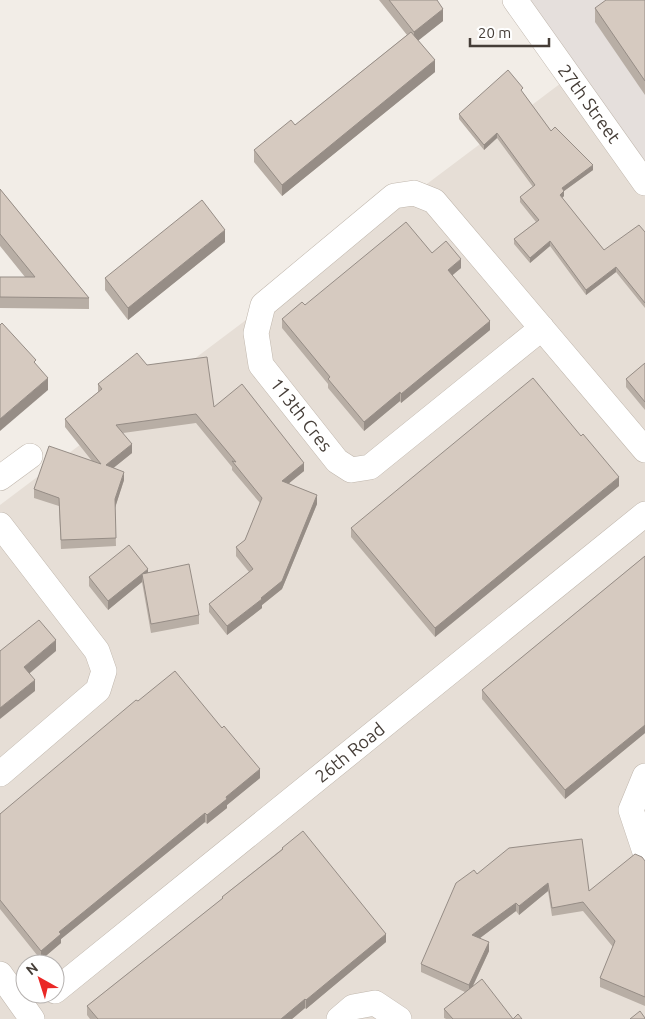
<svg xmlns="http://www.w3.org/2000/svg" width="645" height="1019" viewBox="0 0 645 1019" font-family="Ubuntu,sans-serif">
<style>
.residential{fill:#e6ded6;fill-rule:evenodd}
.industrial{fill:#e5dfdc}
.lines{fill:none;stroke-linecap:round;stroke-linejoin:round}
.street-casing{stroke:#c0b7ad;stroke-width:26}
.street{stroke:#fff;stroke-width:25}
.wall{fill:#b8aea5}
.shaded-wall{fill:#968d86}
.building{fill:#d6cac0;stroke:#968d86}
.labels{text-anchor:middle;stroke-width:4;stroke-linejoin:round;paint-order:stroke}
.street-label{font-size:18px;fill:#453d37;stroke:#fff}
</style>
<rect width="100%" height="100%" fill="#f2ede7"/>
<path class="residential" d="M577,71l68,94v854h-645v-514zM25,964h30v30h-30z"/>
<polygon class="industrial" points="529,0 645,0 645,165"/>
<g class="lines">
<g class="street-casing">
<g id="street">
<polyline points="515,0 645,183"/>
<polyline points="542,328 370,467 351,470 337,461 261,365 256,333 263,305 394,196 414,193 434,201 645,450"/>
<polyline points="0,478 30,456"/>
<polyline points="0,525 97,651 104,671 98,690 0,774"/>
<polyline points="645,776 631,810 645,852"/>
<polyline points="0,974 32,1019"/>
<polyline points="55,991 645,514"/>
<polyline points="339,1019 353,1007 375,1003 399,1019"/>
</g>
</g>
<use href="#street" class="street"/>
</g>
<g class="wall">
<polygon points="379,0 437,0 443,21 418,40 435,72 282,196 254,162 254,150 295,125 407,35"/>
<polygon points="645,0 645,95 595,22 595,8"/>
<polygon points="523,93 551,131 593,170 564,191 564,196 562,198 604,250 645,232 645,308 616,272 586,295 550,246 530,263 514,244 514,239 536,222 520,202 520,197 533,187 497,138 484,150 459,119 459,114"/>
<polygon points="0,189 89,298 89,309 0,308 0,277 25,277 0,246"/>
<polygon points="225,242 128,320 105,290 105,278"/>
<polygon points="432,253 461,268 452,275 490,330 401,403 400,401 364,431 328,388 328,384 282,328 282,319 305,305"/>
<polygon points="645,363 645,410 626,387 626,379"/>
<polygon points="147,365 214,407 304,471 289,483 317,504 282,589 262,605 262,608 227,635 209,612 209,604 249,572 236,556 236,547 245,540 260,503 232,470 232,467 196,423 123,433 132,453 113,468 124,480 115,507 116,546 61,549 59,506 34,498 34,489 92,461 65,427 65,419 98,392 98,384"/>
<polygon points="619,486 435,637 351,537 351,528"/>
<polygon points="645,556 645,733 565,799 482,699 482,690"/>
<polygon points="148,573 199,615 199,624 151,633 142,582 108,610 89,586 89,577"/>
<polygon points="138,701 260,778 227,805 227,808 207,824 205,822 61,939 61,943 41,960 0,909 0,814"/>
<polygon points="282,848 386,942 306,1009 305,1008 292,1019 90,1019 87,1015 87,1006 222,899 222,897 282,849"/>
<polygon points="645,861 645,1006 600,987 600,978 613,947 583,911 552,916 548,891 519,915 516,911 480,938 489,951 473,986 513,1019 522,1019 446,1019 444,1018 444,1009 465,992 421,972 421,964 477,874 589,891"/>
</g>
<g class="shaded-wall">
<polygon points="443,9 443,21 414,44 414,32"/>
<polygon points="435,60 435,72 282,196 282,185"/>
<polygon points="497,133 497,138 484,150 484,145"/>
<polygon points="593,165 593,170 564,191 564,196 560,200 560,195 562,188"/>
<polygon points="225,230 225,242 128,320 128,308"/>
<polygon points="550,241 550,246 530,263 530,258"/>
<polygon points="461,259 461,268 448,279 448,270"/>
<polygon points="616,267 616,272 586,295 586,290"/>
<polygon points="490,321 490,330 401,403 401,394"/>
<polygon points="48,378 48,390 0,431 0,419"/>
<polygon points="400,392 400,401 364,431 364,422"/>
<polygon points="132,444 132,453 106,474 106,465"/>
<polygon points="304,463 304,471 282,489 282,481"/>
<polygon points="124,472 124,480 115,508 115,499"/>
<polygon points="619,477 619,486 435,637 435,628"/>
<polygon points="317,495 317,504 282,589 262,605 262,608 227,635 227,626 261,598"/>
<polygon points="148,569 148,578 142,574 142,582 108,610 108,601"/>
<polygon points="56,640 56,651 24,678 24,667"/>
<polygon points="35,680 35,691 0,719 0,708"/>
<polygon points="645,725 645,733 565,799 565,790"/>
<polygon points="260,769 260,778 227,805 227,808 207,824 207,815 226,797"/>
<polygon points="205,813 205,822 61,939 61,943 41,960 41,951 59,932"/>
<polygon points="548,883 548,891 519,915 519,906"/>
<polygon points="516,903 516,911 472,944 472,935"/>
<polygon points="386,934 386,942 306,1009 306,1000"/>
<polygon points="489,942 489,951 469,994 469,985"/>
<polygon points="305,999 305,1008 292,1019 281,1019"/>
</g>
<g class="building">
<polygon points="389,0 437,0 443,9 414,32"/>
<polygon points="606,0 645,0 645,81 595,8"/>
<polygon points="411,32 435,60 282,185 254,150 291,120 295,125"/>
<polygon points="508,70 523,88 521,90 551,131 555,127 593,165 562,188 564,191 560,195 604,250 639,225 645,232 645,303 616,267 586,290 550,241 530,258 514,239 539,220 520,197 535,185 497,133 484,145 459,114"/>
<polygon points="0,189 89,298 0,297 0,277 35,277 0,234"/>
<polygon points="202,200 225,230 128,308 105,278"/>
<polygon points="406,222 432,253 446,241 461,259 448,270 490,321 401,394 400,392 364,422 328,379 330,377 282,319 302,302 305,305"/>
<polygon points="2,323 36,360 34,362 48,378 0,419 0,325"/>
<polygon points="137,353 147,365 207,357 214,407 242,384 304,463 282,481 317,495 282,581 261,598 262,599 227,626 209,604 253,569 236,547 245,540 262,498 232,461 236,462 196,414 116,425 132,444 106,465 124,472 115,499 116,538 61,540 59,498 34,489 49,446 101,464 65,419 102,389 98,384"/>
<polygon points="645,363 645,402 626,379"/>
<polygon points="533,378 581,436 583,434 619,477 435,628 351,528"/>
<polygon points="129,545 148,569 108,601 89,577"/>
<polygon points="645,556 645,725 565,790 482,690"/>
<polygon points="189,564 199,615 151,624 142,574"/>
<polygon points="39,620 56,640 24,667 35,680 0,708 0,651"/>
<polygon points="175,671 222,728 224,726 260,769 226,797 227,799 207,815 205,813 59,932 61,934 41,951 0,900 0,814 136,700 138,701"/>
<polygon points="303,831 386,934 306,1000 305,999 281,1019 98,1019 87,1006 223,898 222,897 283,849 282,848"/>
<polygon points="582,839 589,891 635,854 642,857 645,861 645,997 600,978 615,941 583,902 552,908 548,883 519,906 516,903 472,935 489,942 469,985 421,964 456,883 474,870 477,874 509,848"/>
<polygon points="482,979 513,1019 518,1014 522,1019 453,1019 444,1009"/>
<polygon points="640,1011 645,1018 645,1019 630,1019"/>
</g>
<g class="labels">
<g class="street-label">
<text transform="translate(589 104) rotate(54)" y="6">27th Street</text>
<text transform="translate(301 415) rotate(52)" y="6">113th Cres</text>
<text transform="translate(350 753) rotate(-39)" y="6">26th Road</text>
</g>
</g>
<g transform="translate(40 979) rotate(321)"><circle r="24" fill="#ffffff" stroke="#b5b1af"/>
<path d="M0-4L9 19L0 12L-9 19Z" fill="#ea2826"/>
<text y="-8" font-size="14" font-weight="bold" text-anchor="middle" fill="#453d37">N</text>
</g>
<path d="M470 38v8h79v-8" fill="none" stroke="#453d37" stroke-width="2.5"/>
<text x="478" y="38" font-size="15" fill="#453d37" stroke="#ffffff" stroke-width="4" paint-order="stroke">20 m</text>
</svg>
